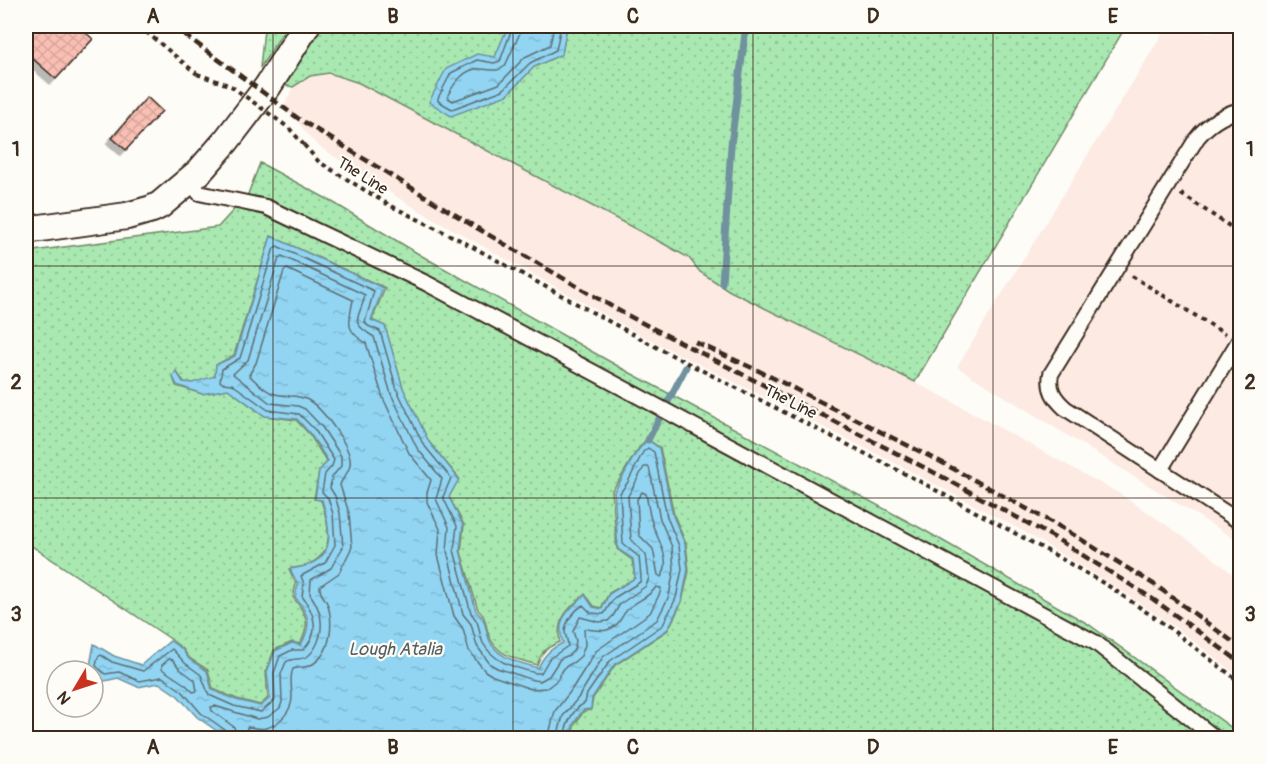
<svg xmlns="http://www.w3.org/2000/svg" width="1266" height="764" viewBox="0 0 1266 764" font-family="Pangolin,sans-serif">
<style>
.built{fill:#fceae3}
.grass{fill:url(#grass-dots);stroke:#728a68;stroke-width:1.5}
.water{fill:url(#water-ripples);stroke:#6f919e;stroke-width:1.5}
.lines{fill:none;stroke-linecap:round;stroke-linejoin:round}
.shore{stroke:#5d6e73;stroke-width:1.5}
.stream{stroke:#6f919e;stroke-width:7}
.building{fill:url(#building-cross-hatch);stroke:#3b2a1e;stroke-width:1.5;filter:url(#shadow)}
.lane-casing{stroke:#3b2a1e;stroke-width:18}
.street-casing{stroke:#3b2a1e;stroke-width:30}
.path{stroke:#3b2a1e;stroke-width:4;stroke-dasharray:4.5 4.5;stroke-linecap:butt}
.lane{stroke:#fdfcf7;stroke-width:14}
.street{stroke:#fdfcf7;stroke-width:26}
.rail{stroke:#3b2a1e;stroke-width:4.5;stroke-dasharray:9 4.5;stroke-linecap:butt}
.path-bridge{stroke:#3b2a1e;stroke-width:4;stroke-dasharray:4.5 4.5;stroke-linecap:butt}
.grid{fill:none;stroke:#3b2a1e;stroke-width:1.5;stroke-opacity:0.55}
.labels{text-anchor:middle;stroke-width:4.5;stroke-linejoin:round;paint-order:stroke}
.street-label{font-size:16px;fill:#3b2a1e;stroke:#fdfcf7}
.water-label{font-size:18px;font-style:italic;fill:#555d5e;stroke:#fdfcf7}
.neatline{fill:none;stroke:#3b2a1e;stroke-width:2}
.grid-label{font-size:20px;text-anchor:middle;font-weight:bold;fill:#3b2a1e}
</style>
<defs>
<pattern id="grass-dots" width="8" height="8" patternUnits="userSpaceOnUse" patternTransform="scale(1.5)"><rect width="8" height="8" fill="#a9e9b1"/><path d="M2 2h.1M6 6h.1" fill="none" stroke="#92c898" stroke-width="1.8" stroke-linecap="round"/></pattern>
<pattern id="water-ripples" width="26" height="14" patternUnits="userSpaceOnUse" patternTransform="scale(1.5)"><rect width="26" height="14" fill="#91d5f3"/><path d="M2 4q2-2 4 0t4 0M15 11q2-2 4 0t4 0" fill="none" stroke="#7eb7d0"/></pattern>
<pattern id="building-cross-hatch" width="8" height="8" patternUnits="userSpaceOnUse" patternTransform="scale(1.5)"><rect width="8" height="8" fill="#fabfb4"/><path d="M0 0l8 8M0 8l8-8" fill="none" stroke="#d7a49a"/></pattern>
<filter id="shadow"><feDropShadow dx="-5.5" dy="5.5" stdDeviation="0" flood-color="#0004"/></filter>
</defs>
<rect width="100%" height="100%" fill="#fdfcf7"/>
<filter id="ink" filterUnits="userSpaceOnUse"><feTurbulence type="fractalNoise" baseFrequency=".0167" numOctaves="2"/><feDisplacementMap in="SourceGraphic" scale="12" xChannelSelector="R" yChannelSelector="G"/><feConvolveMatrix kernelMatrix="1 2 1 2 8 2 1 2 1" color-interpolation-filters="sRGB"/></filter>
<g filter="url(#ink)">
<g class="built">
<polygon points="1240,31 1240,542 957,367 1163,33"/>
<polygon points="329,73 359,83 664,244 689,258 700,272 730,291 940,395 1120,494 1202,549 1240,580 1240,677 1179,630 1122,591 1023,531 895,463 643,336 408,204 320,147 309,137 296,119 283,108 293,87 310,76"/>
</g>
<g class="grass">
<polygon points="265,26 287,26 260,68 264,29"/>
<polygon points="320,26 508,26 495,58 507,95 534,67 562,54 567,26 1126,26 915,382 730,291 700,272 689,258 664,244 359,83 329,73 310,76 293,87 284,85"/>
<path d="M260,163l69,37 93,56 201,113 299,160 166,95 152,110v4h-669l4,-14 9,-13 7,-1 2,-12 22,-33 53,-35 14,-28 7,-31 -3,-27 -12,-29 -14,-67 -13,-9c-16,14 -21,35 -35,51l5,59 15,11 3,18 -26,15 -8,15 -7,-2 -9,-12c-16,13 -30,26 -25,48 -14,7 -17,7 -23,23 -19,-6 -39,-8 -48,-29 -4,-10 -2,-19 -11,-26l-17,-58 3,-27 -15,-28 10,-19 -30,-36 -26,-54 -18,-62 -13,-6 13,-32 -114,-52 -37,119 -18,10 -1,11 -15,8 -16,-2 -8,-11 -3,6 3,9 26,8 26,-5 37,27 31,4 14,15 17,27 -8,9 -5,28 7,1c8,25 16,53 -14,65 -6,3 -12,2 -18,4l7,15 -3,13c14,18 18,26 7,47l-8,-2 -18,8 -8,22 2,26 -8,7 -23,-6 -24,-10 -5,-19 -19,-12 -6,-9 -14,-11 -143,-96v-290l192,-25 30,-33z"/>
</g>
<g class="water">
<polygon points="508,26 567,26 562,54 534,67 507,95 451,116 429,102 446,69 477,54 495,57"/>
<path d="M271,236l112,52 -12,32 14,6 18,62 26,54 30,37 -10,18 14,28 -3,25 16,61c9,7 9,15 12,25 6,22 31,26 50,32 6,-13 12,-19 25,-25 -8,-23 5,-33 22,-48l8,12 9,2 7,-15 26,-16 -2,-19 -15,-10 -4,-58c12,-16 18,-38 34,-51l11,8 14,68 12,28 3,25 -6,31 -14,29 -54,36 -22,33 -1,11 -8,1 -9,13 -5,15h-342l-30,-21 -19,-21 -19,-13 -21,4 -20,-9 -13,3 -12,-8v-2h-4l5,-27 20,12 27,9 29,-24 12,8 7,10 18,12 5,19 24,10 25,6 9,-8 -3,-26 8,-21 17,-8 9,2c11,-21 9,-29 -6,-48l3,-13 -8,-15c46,-5 43,-33 32,-69l-7,-1 4,-28 9,-10 -17,-26 -14,-16 -32,-3 -37,-27 -26,5 -25,-9 -4,-8 3,-6 7,11 9,1 23,-7 1,-11 19,-9z"/>
</g>
<g class="lines">
<g class="shore">
<polyline points="513,26 500,61 494,63 477,60 451,73 438,98 438,101 452,109 503,90 530,63 556,50 561,26"/>
<path d="M521,26l-1,7 -15,33c-8,7 -14,3 -24,3 -15,-2 -27,14 -33,26v3l5,3 46,-17 26,-27 25,-12 4,-19"/>
<path d="M642,492l4,2c2,10 3,20 6,29 5,16 21,38 9,54l-3,-2 -5,-26 -14,-14 -2,-36z"/>
<polygon points="169,659 173,660 180,669 195,680 197,691 193,692 186,685 162,669 162,665"/>
<path d="M230,738l-2,-6 -27,-19 -19,-22 -20,-14 -23,4 -20,-9 -14,2 -9,-8 2,-9 3,-2 11,7 31,9 29,-22 13,14 16,12 8,20 25,11 27,6 14,-12 -1,-27 6,-17 12,-6h11c18,-18 12,-36 -1,-54l2,-12 -3,-8 24,-13 10,-18 -2,-31 -5,-16 -6,-6 3,-18 7,-8 2,-6 -19,-30 -16,-16 -31,-4 -36,-26 -10,-1 -2,-2 2,-12 18,-11 34,-110 3,-2 97,45 -9,31 3,4 12,5 17,59 26,54 28,34 -8,19 14,29 -3,24 17,63c11,13 6,17 12,30 11,20 32,24 52,30h6l8,-14 19,-13c0,-6 -3,-10 -3,-15 1,-11 10,-21 18,-26l8,8 13,1 10,-16 26,-16 1,-5 -2,-20 -16,-13 -3,-51 8,-11 15,-30 5,-4 6,4 13,65 12,29 3,23 -6,29 -13,27 -53,36 -23,33 -2,9c-13,6 -19,22 -21,35"/>
<path d="M237,738l-3,-11 -22,-16 -1,-4 4,-1 42,13 11,-2 12,-9 2,-6 -1,-28 5,-12c7,-5 15,-1 22,-6 4,-3 7,-8 9,-12 8,-19 4,-34 -7,-50l1,-14 20,-12 12,-21 -3,-34 -5,-17 -5,-8 2,-11 9,-11v-10l-19,-29 -17,-18 -7,-3 -28,-3 -37,-29 15,-14 31,-102 3,-2 83,39c-5,24 -18,26 9,42l17,57 26,54 25,31 -6,20 13,28 -2,24 16,63 8,10 6,22 13,18 7,4 36,12 7,1 9,-5 11,-17 9,-4 5,-5 2,-9 -3,-10 7,-14 19,5 9,-1 5,-5 7,-12 26,-18 3,-8 -3,-23 -15,-15 -3,-44 16,-29h5l11,52 12,28 2,22 -5,27 -12,24 -54,37 -25,41 -15,18 -6,22"/>
<path d="M246,738l1,-11c6,0 12,3 19,1 13,-3 26,-17 26,-31 0,-10 -3,-19 1,-28 5,-2 12,-1 18,-4 21,-11 23,-43 16,-62 -3,-7 -8,-9 -7,-17l19,-13 13,-26 -3,-34 -9,-28c2,-7 9,-12 10,-20 3,-17 -28,-57 -42,-65 -10,-6 -22,-3 -33,-6 -8,-2 -20,-13 -26,-19l7,-12 28,-92 3,-2 66,31c-4,22 -9,30 13,43l17,55 26,55 22,27 -4,13v9l13,27 -2,26 16,61 9,13 6,22 16,20 8,5 38,13 16,-1 9,-7 9,-14 9,-5 7,-6 4,-11 -1,-16c7,0 16,3 23,1 12,-3 13,-12 20,-20 8,-9 22,-12 29,-23l5,1 -1,5 -10,20 -54,38 -26,41 -15,19 -7,27"/>
</g>
<g class="stream">
<polyline points="722,283 731,145 746,26"/>
<polyline points="648,440 686,367"/>
</g>
</g>
<g class="building">
<polygon points="26,26 78,26 93,39 56,79 26,53"/>
<polygon points="147,97 162,111 126,150 112,138"/>
</g>
<g class="lines">
<g class="lane-casing">
<g id="lane">
<path d="M1240,110c-18,5 -31,13 -43,28l-146,236c-3,15 3,24 14,34l175,114"/>
<polyline points="190,180 199,193 266,207 426,283 653,404 1096,643 1215,738"/>
<polyline points="1160,470 1240,339"/>
</g>
</g>
<g class="street-casing">
<polyline id="street" points="26,230 127,216 152,209 160,205 199,172 226,141 268,86 306,26"/>
</g>
<g class="path">
<polyline points="139,26 197,74"/>
<polyline points="304,145 319,162 389,205 458,239 658,348 919,481 1055,555 1110,587 1164,624 1240,682"/>
<polyline points="1181,194 1240,233"/>
<polyline points="1132,276 1225,334"/>
</g>
<use href="#lane" class="lane"/>
<use href="#street" class="street"/>
<g class="rail">
<polyline points="173,26 299,119 477,228 623,313 937,474 1055,538 1150,597 1240,662"/>
<polyline points="695,342 757,370 941,462 1064,529 1155,585 1240,647"/>
</g>
<polyline class="path-bridge" points="197,74 231,86 289,128 304,145"/>
</g>
</g>
<path class="grid" d="M273,26v712M513,26v712M753,26v712M993,26v712M26,266h1214M26,498h1214"/>
<g class="labels">
<g class="street-label">
<text transform="translate(363 175) rotate(32)" y="6">The Line</text>
<text transform="translate(791 401) rotate(27)" y="6">The Line</text>
</g>
<g class="water-label">
<text x="395" y="655">Lough Atalia</text>
</g>
</g>
<rect width="1266" height="764" fill="none" stroke="#fdfcf7" stroke-width="66"/>
<g transform="translate(75 689) rotate(231)"><circle r="28" fill="#fdfcf7" stroke="#afa8a0" stroke-width="1.5"/>
<path d="M0-4.5L10 22L0 15L-10 22Z" fill="#c8321e"/>
<text y="-9" font-size="16" font-weight="bold" text-anchor="middle" fill="#3b2a1e">N</text>
</g>
<rect x="33" y="33" width="1200" height="698" class="neatline"/>
<g class="grid-label">
<text x="153" y="23">A</text>
<text x="393" y="23">B</text>
<text x="633" y="23">C</text>
<text x="873" y="23">D</text>
<text x="1113" y="23">E</text>
<text x="16" y="156">1</text>
<text x="1250" y="156">1</text>
<text x="16" y="389">2</text>
<text x="1250" y="389">2</text>
<text x="16" y="621">3</text>
<text x="1250" y="621">3</text>
<text x="153" y="754">A</text>
<text x="393" y="754">B</text>
<text x="633" y="754">C</text>
<text x="873" y="754">D</text>
<text x="1113" y="754">E</text>
</g>
</svg>
